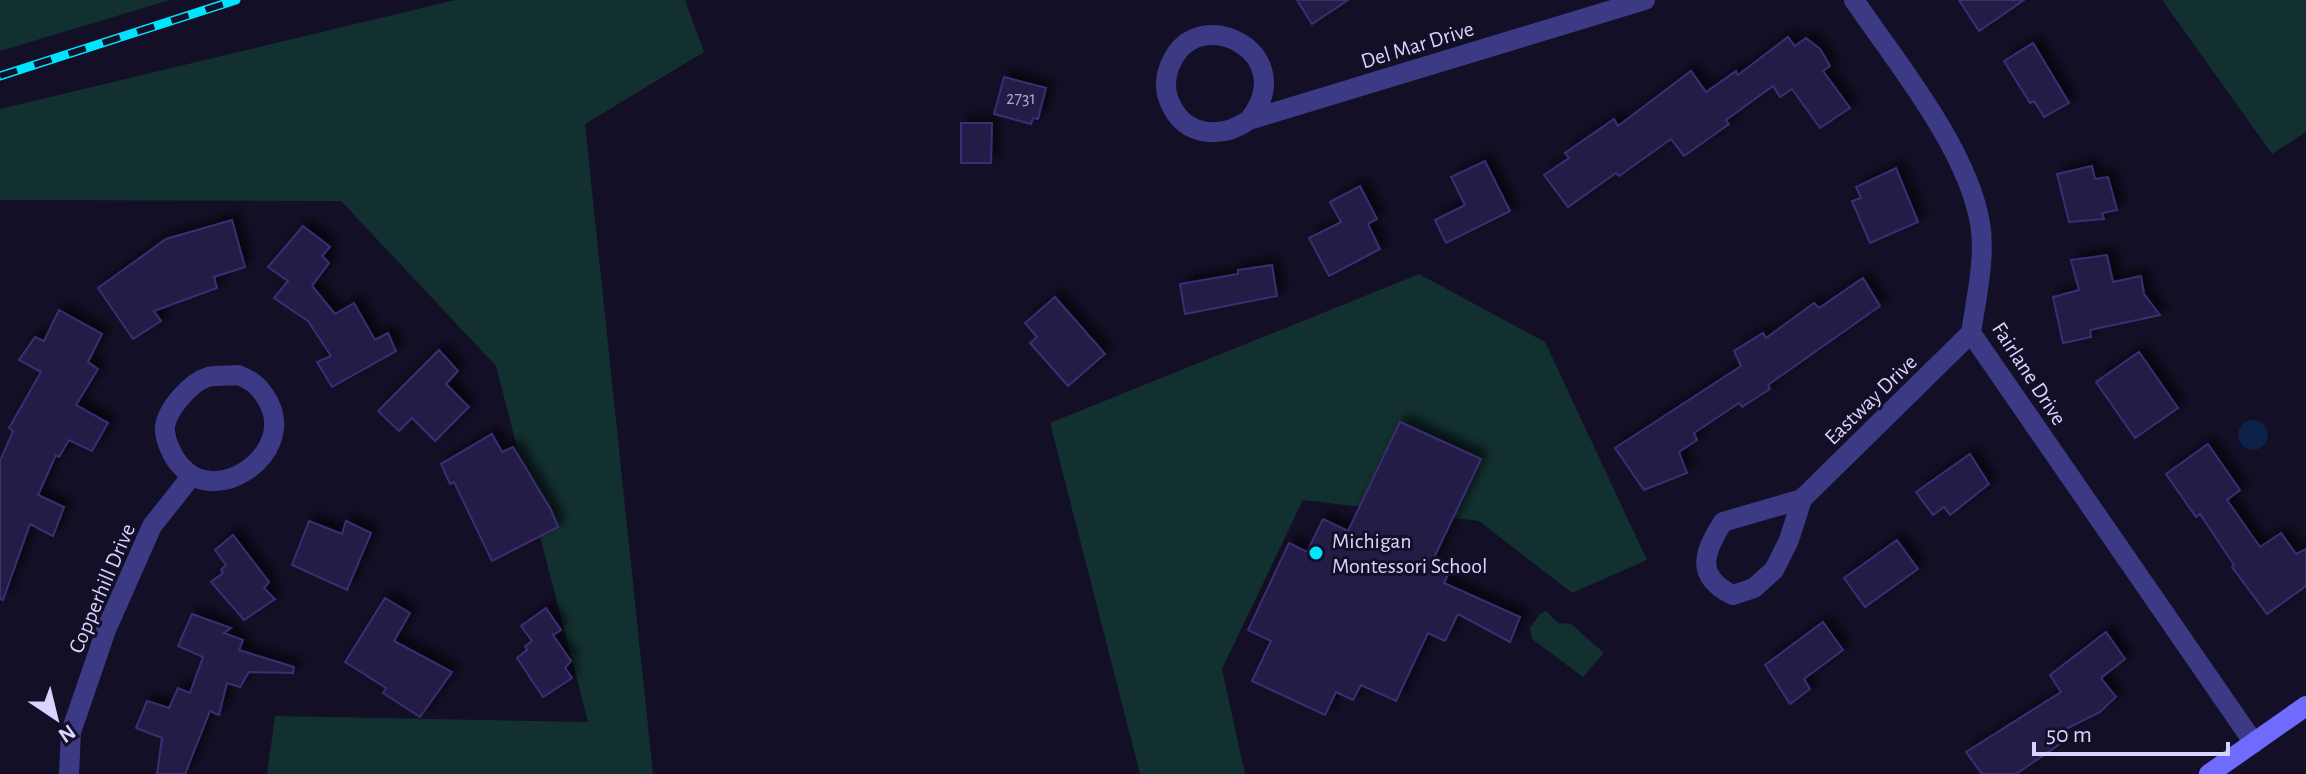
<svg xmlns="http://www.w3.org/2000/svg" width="2306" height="774" viewBox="0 0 2306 774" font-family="'Alegreya Sans',sans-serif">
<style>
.green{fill:#12302f}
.water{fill:#0c2248}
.building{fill:#241b47;stroke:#3b2d73;stroke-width:2;filter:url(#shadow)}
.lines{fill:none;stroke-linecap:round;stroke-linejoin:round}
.street{stroke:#3d3a85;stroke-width:20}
.secondary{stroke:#6f6bff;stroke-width:20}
.rail-casing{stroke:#00e5ff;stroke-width:9}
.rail{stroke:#130f26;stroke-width:6;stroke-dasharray:18;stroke-linecap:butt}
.poi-dot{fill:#00e5ff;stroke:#130f26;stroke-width:3}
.labels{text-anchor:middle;stroke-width:6;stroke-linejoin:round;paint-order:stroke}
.number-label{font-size:18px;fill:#aca6d1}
.street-label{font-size:22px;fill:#d9d4ff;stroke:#130f26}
.poi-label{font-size:22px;fill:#d9d4ff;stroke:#130f26;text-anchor:start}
</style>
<defs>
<filter id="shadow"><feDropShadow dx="7" dy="-7" stdDeviation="4" flood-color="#0009"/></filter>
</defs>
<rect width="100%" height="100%" fill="#130f26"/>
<g class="green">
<polygon points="0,0 170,0 0,51"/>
<polygon points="455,0 685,0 704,52 585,124 653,774 267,774 275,716 588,722 496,366 341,201 0,200 0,109"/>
<polygon points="2162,0 2306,0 2306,132 2272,154"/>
<polygon points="1419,274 1545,342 1647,560 1572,593 1479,521 1303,500 1222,669 1245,774 1140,774 1050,423"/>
<polygon points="1546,611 1558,623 1571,624 1604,653 1583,677 1532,639 1530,628 1540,614"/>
</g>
<circle class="water" cx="2253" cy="435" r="15"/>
<g class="building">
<polygon points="1297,0 1348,0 1312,24"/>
<polygon points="1959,0 2024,0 1979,31"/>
<polygon points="1788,37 1795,46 1806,38 1820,49 1830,66 1823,71 1850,108 1820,128 1792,89 1780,97 1773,86 1726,120 1729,124 1684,156 1671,139 1619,176 1616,173 1568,207 1544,175 1569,158 1565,153 1614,119 1618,126 1691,71 1706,92 1736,71 1738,75"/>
<polygon points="2033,43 2069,103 2044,117 2034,101 2030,103 2004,61"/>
<polygon points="1004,77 1046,88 1038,119 1033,118 1031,124 994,114"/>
<polygon points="961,123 992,123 991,163 961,163"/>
<polygon points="1485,161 1510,211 1446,243 1435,220 1465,205 1451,177"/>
<polygon points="2092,166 2095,179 2108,177 2117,210 2102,213 2104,219 2069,222 2057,174"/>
<polygon points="1896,168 1918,222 1870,243 1852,201 1861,198 1856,187"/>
<polygon points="1360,186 1377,219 1368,224 1380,249 1329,276 1309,238 1341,222 1330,202"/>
<polygon points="232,220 245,267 214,277 217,288 154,311 161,321 133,339 98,288 166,239"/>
<polygon points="303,226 330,247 322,256 329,263 312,286 335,314 354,303 375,340 388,333 396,351 332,387 317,362 331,356 308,321 274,298 288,281 268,267"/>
<polygon points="2107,255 2113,282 2141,276 2144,294 2160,315 2090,330 2091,337 2063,343 2053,297 2079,290 2071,260"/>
<polygon points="1272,265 1277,296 1185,314 1180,284 1238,274 1238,270"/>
<polygon points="1863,278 1880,306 1768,385 1770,389 1742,407 1739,403 1694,433 1697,440 1679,452 1687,473 1644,490 1615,448 1741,366 1734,351 1763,333 1766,338 1814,303 1819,308"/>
<polygon points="1055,297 1105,354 1068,386 1030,343 1037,337 1025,323"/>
<polygon points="59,310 102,334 88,362 98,369 76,405 108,423 92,451 69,440 59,457 56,455 38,495 64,507 53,536 30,524 3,600 0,599 0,461 13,431 9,428 41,372 19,360 35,337 44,341"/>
<polygon points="439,350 458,371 446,384 469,407 435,441 412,418 399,431 378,411"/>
<polygon points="2139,352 2178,408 2135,438 2096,382"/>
<polygon points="1400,422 1481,459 1431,564 1449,572 1444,583 1520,617 1510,642 1458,614 1445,641 1428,633 1396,701 1361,685 1353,700 1336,692 1325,715 1252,681 1271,641 1248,630 1289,543 1307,552 1323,519 1348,531"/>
<polygon points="492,434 502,452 513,447 551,510 558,527 492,561 454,482 450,484 441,464"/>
<polygon points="2208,444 2240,490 2227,500 2260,547 2281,533 2296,554 2306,549 2306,586 2267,614 2232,567 2234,565 2200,514 2196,517 2166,474"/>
<polygon points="1970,454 1989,484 1950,515 1944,507 1933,515 1916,492"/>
<polygon points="309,521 342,534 346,521 371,533 347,590 292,565"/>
<polygon points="233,535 269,582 264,588 275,599 244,620 211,582 223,573 221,570 226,565 215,550"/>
<polygon points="1897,540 1918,569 1865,607 1844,578"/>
<polygon points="385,598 410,613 394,641 452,672 420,717 383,693 386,688 345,662"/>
<polygon points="546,608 561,630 553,635 571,661 565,668 572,678 543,697 517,658 527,650 525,646 532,641 521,626"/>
<polygon points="192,614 231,628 224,633 243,640 239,650 294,667 293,673 249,672 240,687 227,683 219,715 210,711 185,774 157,774 162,738 136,728 147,701 169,708 178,688 190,693 203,657 178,646"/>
<polygon points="1823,622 1843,650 1804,679 1810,689 1790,704 1765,665"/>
<polygon points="2106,632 2125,659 2101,678 2116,697 2100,712 2054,735 2060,744 2016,774 1982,774 1966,752 2061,692 2050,675"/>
</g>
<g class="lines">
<g class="street">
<path d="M1854,0c43,63 113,148 126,223 6,35 -4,75 -9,110l283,410"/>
<path d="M1249,120c53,-66 -50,-120 -78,-57 -6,13 -7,28 0,42 15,32 51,34 78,15l396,-120"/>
<path d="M238,375c16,6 23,13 31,28 26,52 -54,105 -88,63 -8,-8 -17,-27 -16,-39 2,-18 26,-45 43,-50 9,-2 21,-1 30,-2z"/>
<path d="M1802,499l-79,23c-19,30 -29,54 10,73l21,-7 20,-18 15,-30 13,-41 169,-166"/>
<polyline points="69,774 71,732 106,630 152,526 190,478"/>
</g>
<polyline class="secondary" points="2209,774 2306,706"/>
<g class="rail-casing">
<polyline id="rail" points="0,76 236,0"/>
</g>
<use href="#rail" class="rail"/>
</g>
<circle class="poi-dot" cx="1316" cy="553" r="8"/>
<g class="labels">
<g class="number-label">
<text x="1021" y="104">2731</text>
</g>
<g class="street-label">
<text transform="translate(1417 44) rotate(-17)" y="8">Del Mar Drive</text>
<text transform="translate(2030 373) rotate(57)" y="8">Fairlane Drive</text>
<text transform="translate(1870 399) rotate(-44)" y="8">Eastway Drive</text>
<text transform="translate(101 588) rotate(-67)" y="8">Copperhill Drive</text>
</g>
<g class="poi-label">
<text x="1332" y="548">Michigan<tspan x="1332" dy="25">Montessori School</tspan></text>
</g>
</g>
<g transform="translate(56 718) rotate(145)" stroke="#130f26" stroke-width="6" paint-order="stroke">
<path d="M0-6L14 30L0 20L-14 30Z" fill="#d9d4ff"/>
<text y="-12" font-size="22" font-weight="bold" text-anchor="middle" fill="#d9d4ff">N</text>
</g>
<path d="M2034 742v12h194v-12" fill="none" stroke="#d9d4ff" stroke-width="4"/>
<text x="2046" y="742" font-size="24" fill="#d9d4ff" stroke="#130f26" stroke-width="6" paint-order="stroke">50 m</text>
</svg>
